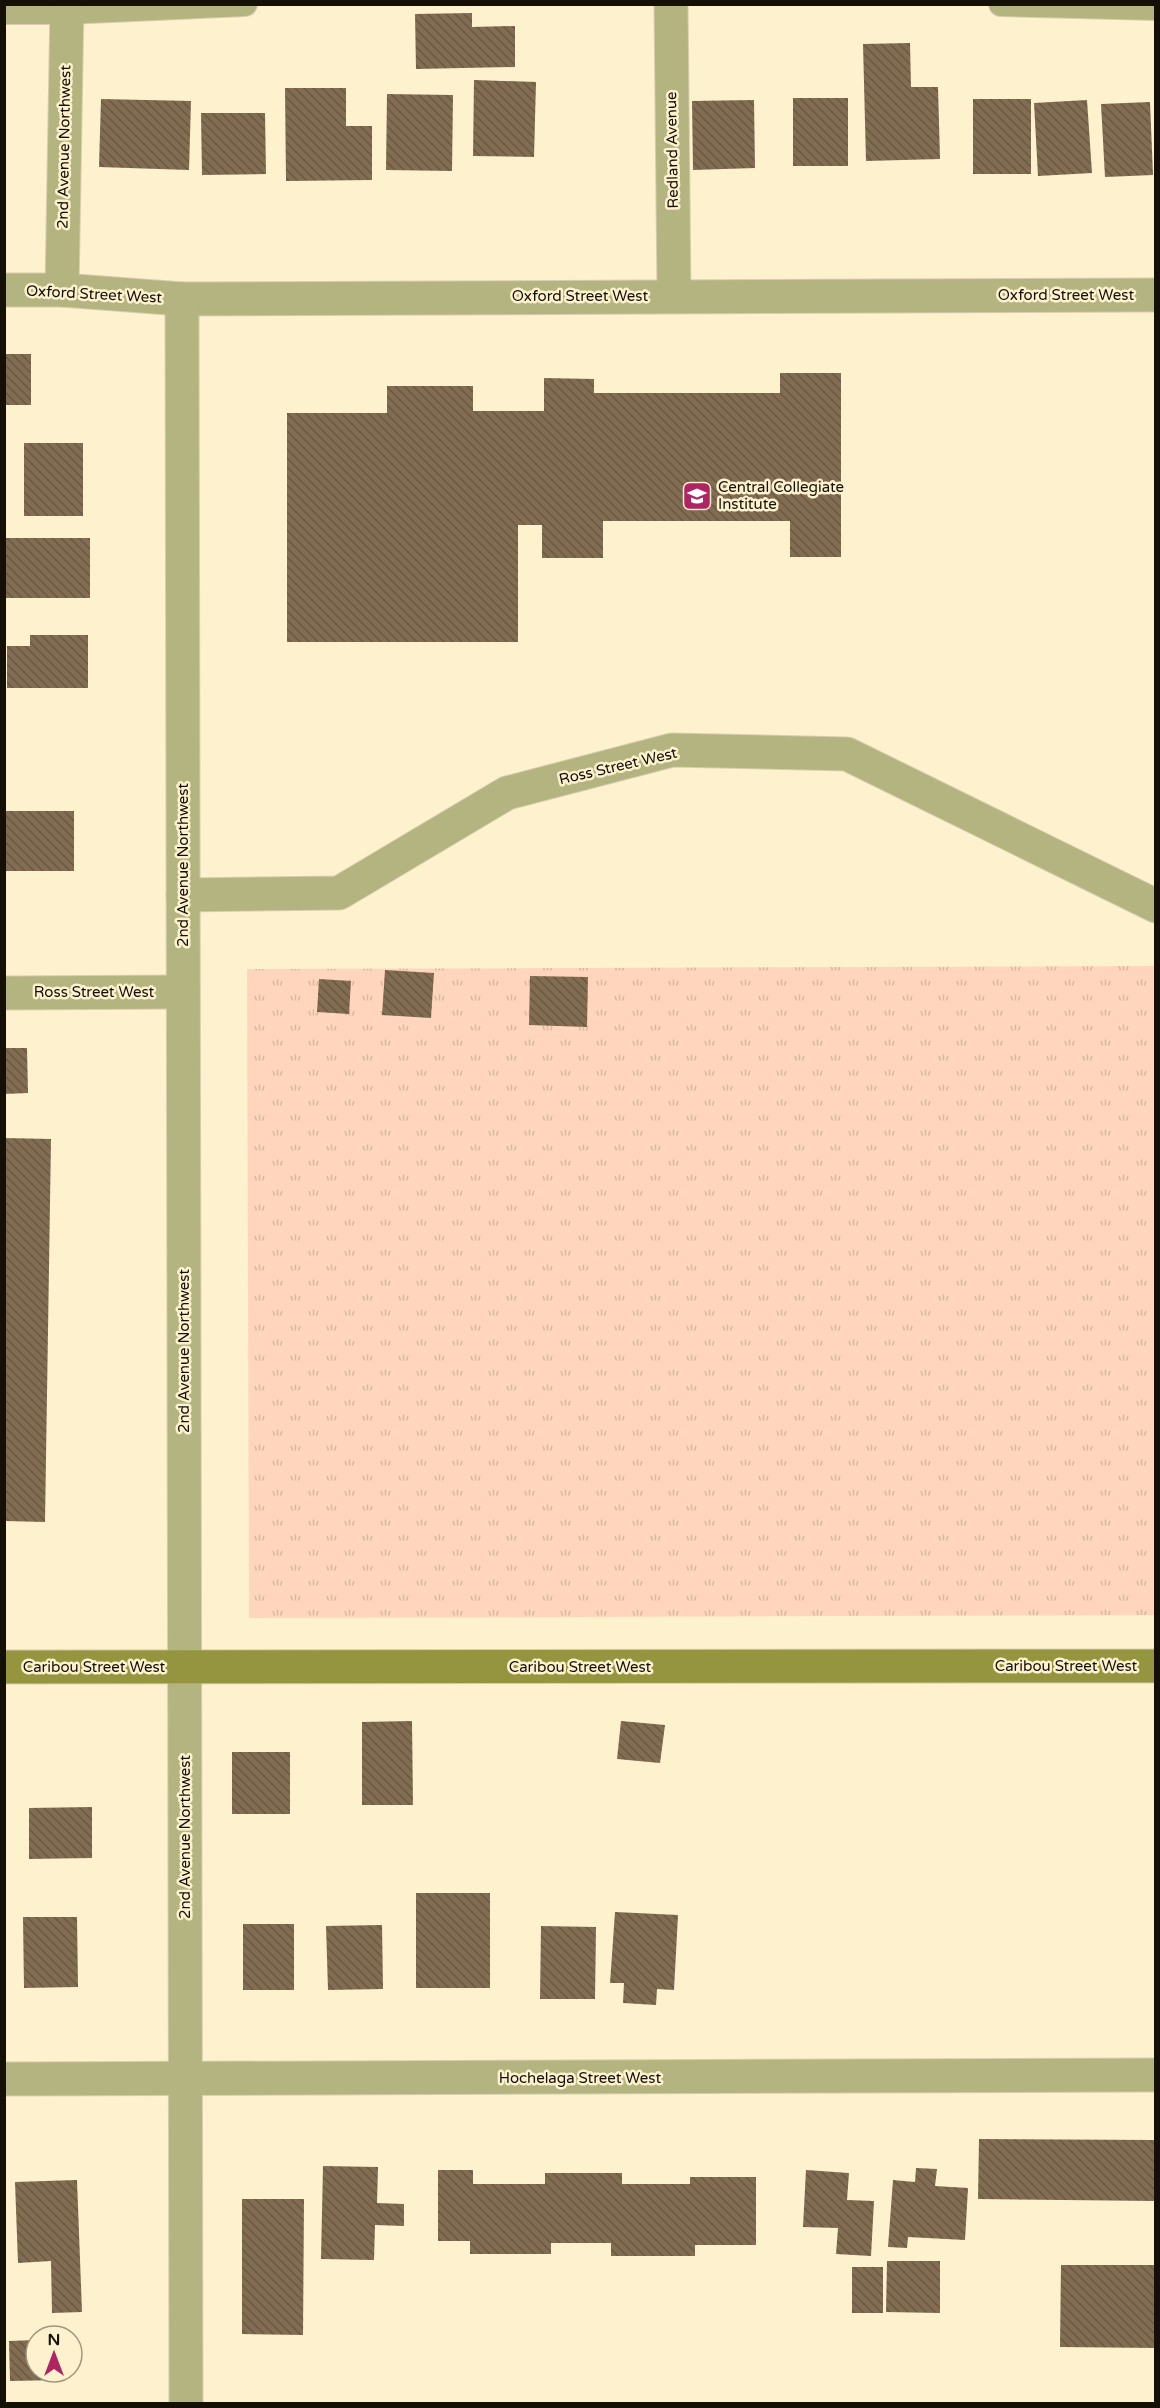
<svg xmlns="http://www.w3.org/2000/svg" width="1160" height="2408" viewBox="0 0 1160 2408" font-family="'Varela Round',sans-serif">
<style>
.park{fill:url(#park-tufts)}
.building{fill:url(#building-back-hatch)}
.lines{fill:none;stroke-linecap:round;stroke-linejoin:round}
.lane-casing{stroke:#d8cdae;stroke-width:26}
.street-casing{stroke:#d8cdae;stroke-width:35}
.secondary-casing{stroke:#d8cdae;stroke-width:35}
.lane{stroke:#b3b47f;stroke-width:24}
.street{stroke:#b3b47f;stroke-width:33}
.secondary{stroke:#959540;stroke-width:33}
.labels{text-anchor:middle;stroke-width:5;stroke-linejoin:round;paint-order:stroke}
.street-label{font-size:15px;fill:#141005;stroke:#fdf1ce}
.poi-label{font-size:15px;fill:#141005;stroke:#fdf1ce;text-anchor:start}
</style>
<defs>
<pattern id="park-tufts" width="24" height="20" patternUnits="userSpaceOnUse" patternTransform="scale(1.5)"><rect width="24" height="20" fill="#ffd6bd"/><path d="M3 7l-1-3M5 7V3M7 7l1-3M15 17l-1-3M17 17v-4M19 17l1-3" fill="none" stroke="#dab7a1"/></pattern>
<pattern id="building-back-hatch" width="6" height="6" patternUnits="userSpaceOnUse" patternTransform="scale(1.5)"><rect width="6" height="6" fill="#826d52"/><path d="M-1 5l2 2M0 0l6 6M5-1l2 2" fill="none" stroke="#695842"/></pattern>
</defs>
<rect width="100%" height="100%" fill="#fdf1ce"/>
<polygon class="park" points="1155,966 1155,1615 249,1618 247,969"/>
<g class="building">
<polygon points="472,13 472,27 515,26 515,67 416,69 415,14"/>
<polygon points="910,43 911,87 938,87 940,159 866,161 863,44"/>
<polygon points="474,80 536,82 534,157 473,156"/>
<polygon points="285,88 346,88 346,126 372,126 372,180 286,181"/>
<polygon points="387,94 453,95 452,171 386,170"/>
<rect x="793" y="98" width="55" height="68"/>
<polygon points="101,99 191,101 189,170 99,167"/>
<rect x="973" y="99" width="58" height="75"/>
<polygon points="754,100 755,168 693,170 692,101"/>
<polygon points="1087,100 1092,173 1038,176 1034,103"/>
<polygon points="1150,102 1153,175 1105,177 1101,104"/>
<polygon points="201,113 265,113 266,174 202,175"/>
<rect x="4" y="354" width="27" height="51"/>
<polygon points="780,373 841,373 841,557 790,557 790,521 603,521 603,558 542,558 542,525 518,525 518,642 287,642 287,413 387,413 387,386 473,386 473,411 544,411 544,378 594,379 594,393 780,393"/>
<rect x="24" y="443" width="59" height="73"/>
<rect x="5" y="538" width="85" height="60"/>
<polygon points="30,635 88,635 88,688 7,688 7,646 30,646"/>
<rect x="4" y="811" width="70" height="60"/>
<polygon points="385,970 434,973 431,1018 382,1015"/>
<polygon points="530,976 588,977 587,1027 529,1025"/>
<polygon points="319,979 351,981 349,1014 317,1012"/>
<polygon points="4,1048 27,1048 28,1093 4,1094"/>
<polygon points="4,1138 51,1139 45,1522 4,1521"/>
<polygon points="412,1721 413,1805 362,1805 362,1722"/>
<polygon points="621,1721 665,1725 660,1763 617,1759"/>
<rect x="232" y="1752" width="58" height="62"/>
<polygon points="92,1807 92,1858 29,1859 29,1808"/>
<rect x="416" y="1893" width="74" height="95"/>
<polygon points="615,1912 678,1915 674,1990 657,1989 656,2005 623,2003 624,1983 610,1983"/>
<polygon points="23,1917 77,1917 78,1987 24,1988"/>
<rect x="243" y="1924" width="51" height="66"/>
<polygon points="382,1925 383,1989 328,1990 326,1926"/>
<polygon points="541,1926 596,1927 595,1999 540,1999"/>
<polygon points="979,2139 1156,2140 1156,2201 978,2199"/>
<polygon points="323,2166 378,2167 377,2203 404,2204 404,2226 375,2225 374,2260 321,2259"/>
<polygon points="916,2168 937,2169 935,2186 968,2188 965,2240 908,2237 907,2248 888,2247 893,2180 915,2182"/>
<polygon points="438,2170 473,2170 473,2184 545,2184 545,2173 622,2173 622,2184 690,2184 690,2177 756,2177 756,2245 695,2245 695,2256 611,2256 611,2243 551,2243 551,2254 470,2254 470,2241 438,2241"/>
<polygon points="806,2170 849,2173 847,2200 874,2201 871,2256 836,2254 838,2228 803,2227"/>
<polygon points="77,2180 82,2312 52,2313 51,2261 18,2263 15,2182"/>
<polygon points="242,2199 304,2199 303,2335 242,2334"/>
<polygon points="887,2261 940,2261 940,2313 886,2312"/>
<polygon points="1061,2265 1156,2265 1156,2348 1060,2347"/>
<rect x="852" y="2267" width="31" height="46"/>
<polygon points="36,2340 36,2372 58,2372 59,2380 10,2381 9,2341"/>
</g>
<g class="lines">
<g class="lane-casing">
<g id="lane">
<polyline points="1001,4 1156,8"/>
<polyline points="4,12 67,12 245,4"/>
</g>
</g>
<g class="street-casing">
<g id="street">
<polyline points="671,4 674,296"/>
<polyline points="4,290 62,290 182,299 1156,295"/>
<polyline points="62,290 67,4"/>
<polyline points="182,299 186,2404"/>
<polyline points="183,895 339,893 507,793 672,750 847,754 1156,906"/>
<polyline points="4,993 183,992"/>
<polyline points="4,2079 1156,2075"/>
</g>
</g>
<g class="secondary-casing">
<polyline id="secondary" points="4,1667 1156,1666"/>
</g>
<use href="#lane" class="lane"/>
<use href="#street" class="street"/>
<use href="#secondary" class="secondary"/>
</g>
<defs>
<g id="school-square" transform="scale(1.5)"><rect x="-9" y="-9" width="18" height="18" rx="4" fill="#af2564" stroke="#fdf1ce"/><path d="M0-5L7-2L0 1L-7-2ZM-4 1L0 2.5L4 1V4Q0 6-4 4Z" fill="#fff"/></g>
</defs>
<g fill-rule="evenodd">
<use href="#school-square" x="697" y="496"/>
</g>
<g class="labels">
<g class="street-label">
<text transform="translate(64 147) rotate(-89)" y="5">2nd Avenue Northwest</text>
<text transform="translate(672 150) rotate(-91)" y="5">Redland Avenue</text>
<text transform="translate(94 294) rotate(3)" y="5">Oxford Street West</text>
<text x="1066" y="300">Oxford Street West</text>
<text x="580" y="301">Oxford Street West</text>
<text transform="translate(618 766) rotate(-13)" y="5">Ross Street West</text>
<text transform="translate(183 865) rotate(-90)" y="5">2nd Avenue Northwest</text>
<text x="94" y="997">Ross Street West</text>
<text transform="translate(184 1351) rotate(-90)" y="5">2nd Avenue Northwest</text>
<text x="1066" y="1671">Caribou Street West</text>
<text x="94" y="1672">Caribou Street West</text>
<text x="580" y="1672">Caribou Street West</text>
<text transform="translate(185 1837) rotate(-90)" y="5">2nd Avenue Northwest</text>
<text x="580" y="2083">Hochelaga Street West</text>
</g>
<g class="poi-label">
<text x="718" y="492">Central Collegiate<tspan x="718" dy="17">Institute</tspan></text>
</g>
</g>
<rect width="1160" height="2408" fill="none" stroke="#141005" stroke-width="12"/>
<g transform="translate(54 2354)"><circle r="28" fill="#fdf1ce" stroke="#a0977e" stroke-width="1.5"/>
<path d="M0-4.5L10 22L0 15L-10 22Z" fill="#af2564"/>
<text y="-9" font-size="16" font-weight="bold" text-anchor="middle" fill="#141005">N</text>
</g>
</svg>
